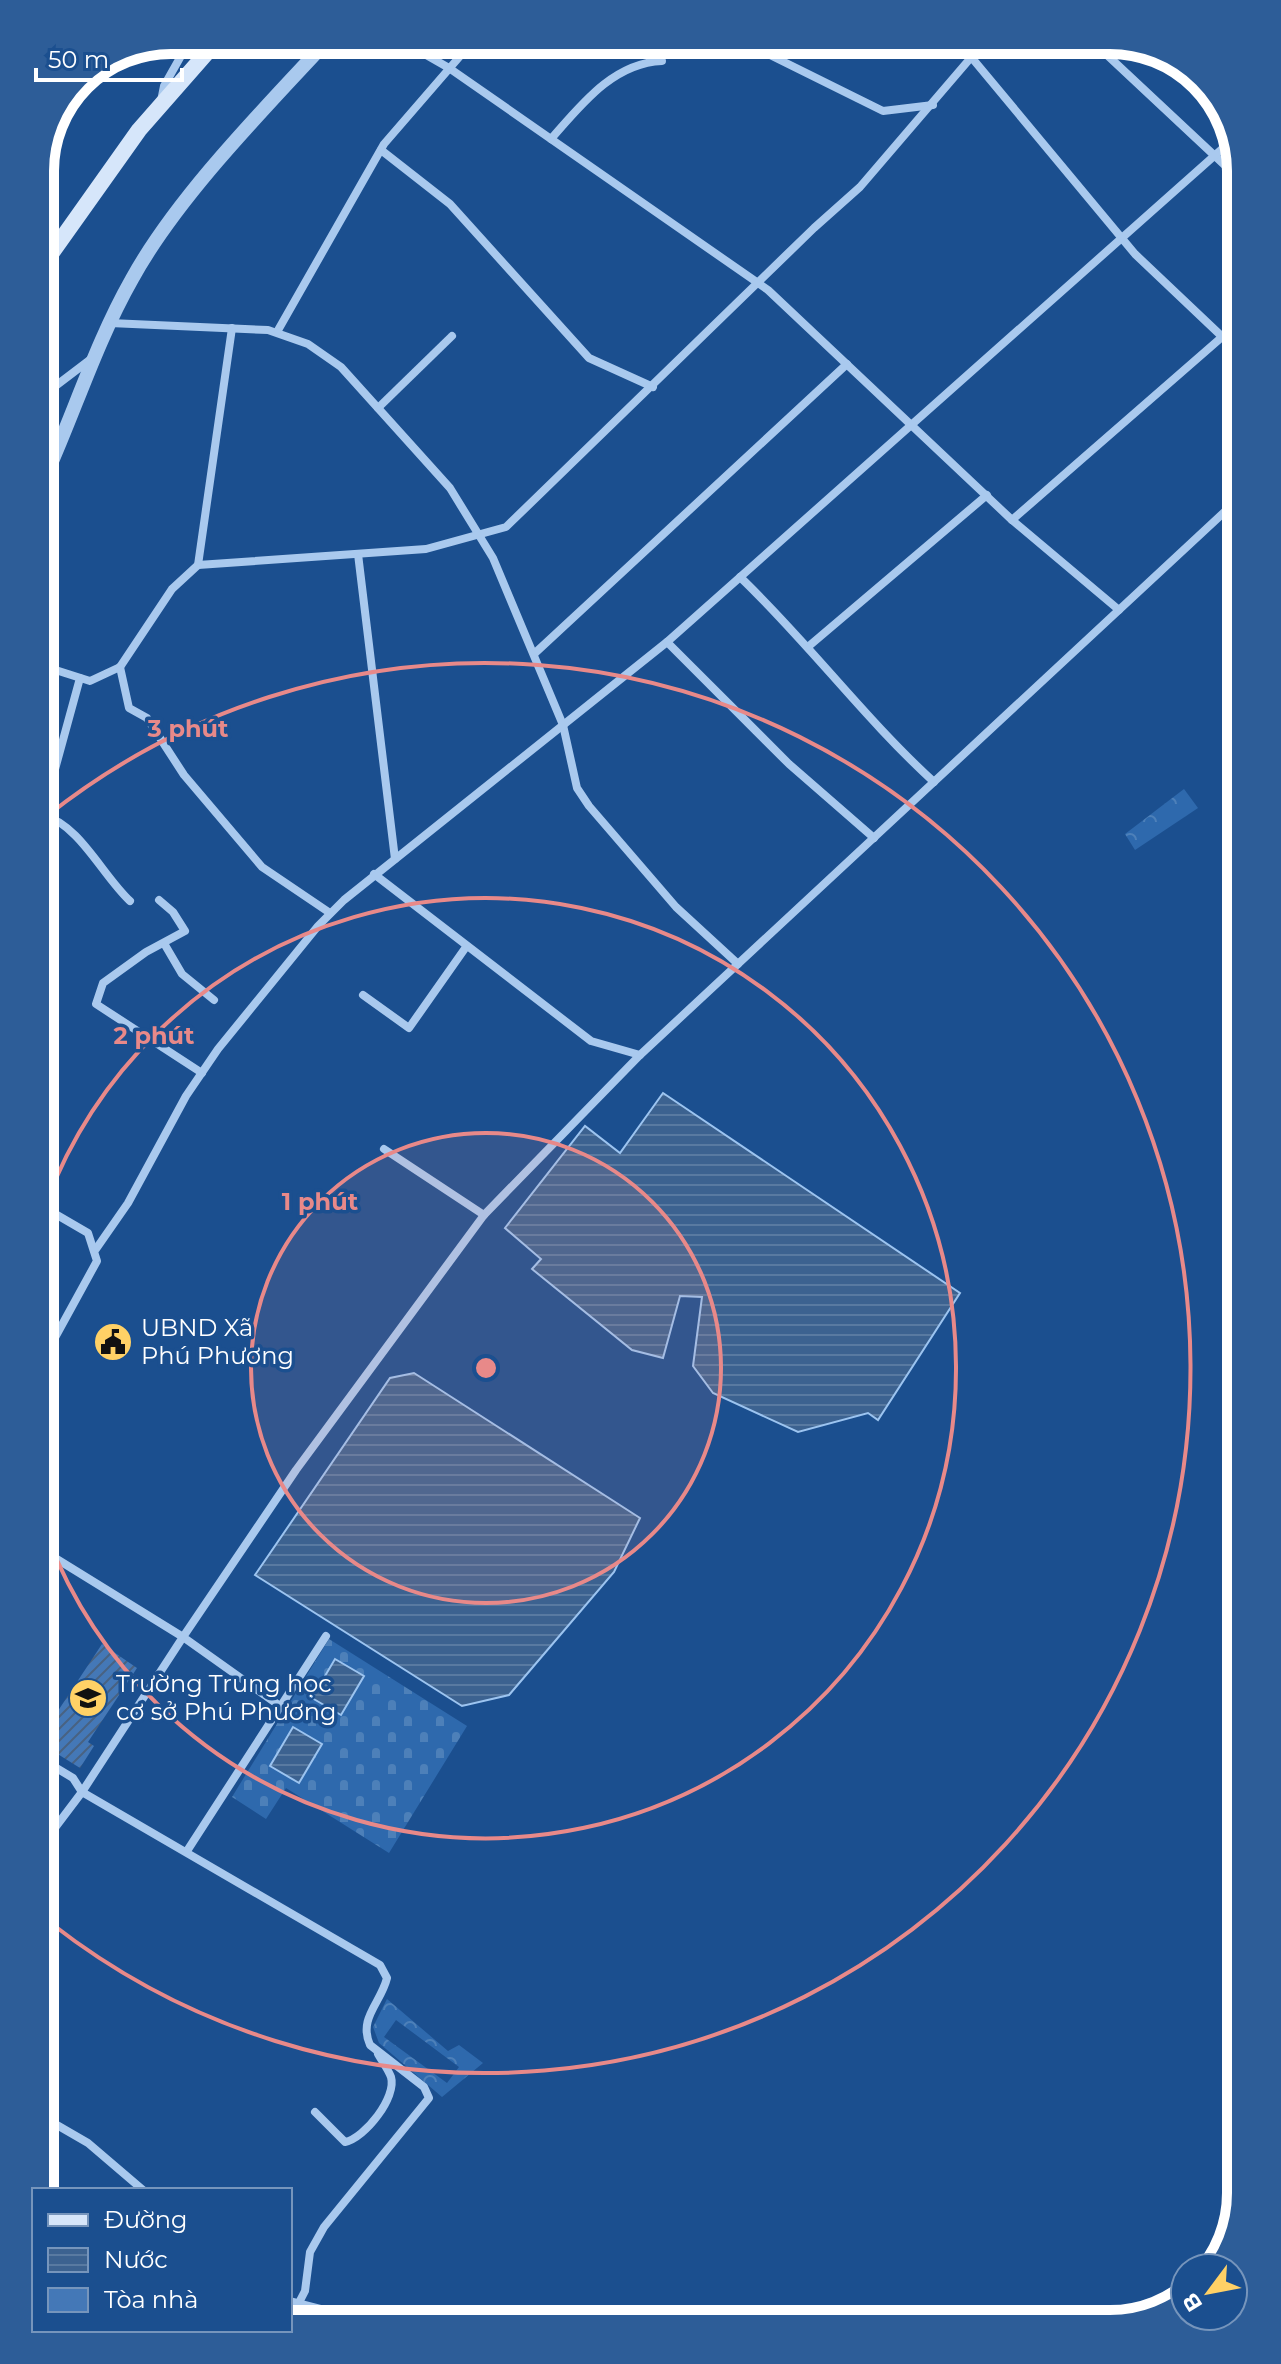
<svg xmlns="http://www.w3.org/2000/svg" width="1281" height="2364" viewBox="0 0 1281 2364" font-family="Montserrat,sans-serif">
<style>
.forest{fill:url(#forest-crowns);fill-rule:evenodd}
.cemetery{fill:url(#cemetery-stones)}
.water{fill:url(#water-rules);stroke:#9cc4f0;stroke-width:2}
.building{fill:url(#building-hatch)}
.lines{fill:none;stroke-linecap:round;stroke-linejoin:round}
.minor{stroke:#a9c9ee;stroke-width:8}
.tertiary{stroke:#a9c9ee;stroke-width:14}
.secondary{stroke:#d6e6fa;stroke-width:16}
.ring{fill:none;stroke:#e88989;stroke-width:4}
.labels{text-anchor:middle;stroke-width:7;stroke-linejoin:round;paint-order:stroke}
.poi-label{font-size:24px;fill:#fff;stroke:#1b4f8f;text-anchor:start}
.rim{fill:none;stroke:#fff;stroke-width:10}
.centre{fill:#e88989;stroke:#1b4f8f;stroke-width:4}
.ring-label{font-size:24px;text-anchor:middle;font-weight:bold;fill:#e88989;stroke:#1b4f8f;stroke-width:7;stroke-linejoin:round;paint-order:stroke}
</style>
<defs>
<pattern id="forest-crowns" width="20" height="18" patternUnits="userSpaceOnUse" patternTransform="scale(2)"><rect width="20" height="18" fill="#2e69ad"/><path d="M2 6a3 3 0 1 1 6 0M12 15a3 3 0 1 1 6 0" fill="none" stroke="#4d80b9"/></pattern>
<pattern id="cemetery-stones" width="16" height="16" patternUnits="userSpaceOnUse" patternTransform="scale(2)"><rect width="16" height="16" fill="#2e69ad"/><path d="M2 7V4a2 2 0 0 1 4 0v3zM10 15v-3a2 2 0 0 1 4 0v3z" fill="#4d80b9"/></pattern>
<pattern id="water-rules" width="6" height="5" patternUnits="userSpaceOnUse" patternTransform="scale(2)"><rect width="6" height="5" fill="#3c6290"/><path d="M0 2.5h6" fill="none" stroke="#597aa1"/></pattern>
<pattern id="building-hatch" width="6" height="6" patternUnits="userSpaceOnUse" patternTransform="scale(2)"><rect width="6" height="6" fill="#4478b7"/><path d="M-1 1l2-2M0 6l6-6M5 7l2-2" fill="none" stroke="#486282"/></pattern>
</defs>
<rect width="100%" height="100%" fill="#1b4f8f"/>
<g class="forest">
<polygon points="1184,789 1198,808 1135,850 1125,834"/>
<path d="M387,1999l61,52 11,-6 24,18 -41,34 -63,-54 -6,-16zM396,2020l63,47 -12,16 -63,-46z"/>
</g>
<polygon class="cemetery" points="329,1639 467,1726 389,1853 286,1788 266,1819 232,1797"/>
<g class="water">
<polygon points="663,1093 960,1293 878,1420 868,1413 798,1432 713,1393 693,1366 702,1297 680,1296 663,1358 632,1350 532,1269 541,1259 505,1228 585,1126 620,1153"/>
<polygon points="414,1373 640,1518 614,1572 509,1695 462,1706 255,1575 390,1378"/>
<polygon points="335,1659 364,1676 341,1715 312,1698"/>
<polygon points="293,1727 322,1744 299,1783 270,1766"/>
</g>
<polygon class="building" points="102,1644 137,1668 88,1742 94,1746 80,1768 48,1748 48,1726"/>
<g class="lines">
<g class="minor">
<polyline points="400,40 449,68 768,290 1012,520 1119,610"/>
<polyline points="748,40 770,55 883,111 933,105"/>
<polyline points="1091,40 1231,171"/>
<polyline points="972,58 1135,254 1232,346"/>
<polyline points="161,101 164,86 190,40"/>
<path d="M551,139c30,-34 62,-76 111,-78"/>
<polyline points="381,150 450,204 589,358 653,387"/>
<polyline points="110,323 268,330 308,344 341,367 450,488 493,558 563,725 577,788 589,806 676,907 738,964"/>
<polyline points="277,332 384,144 474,40"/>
<polyline points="41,397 91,359"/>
<polyline points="378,408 452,336"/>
<polyline points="1012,520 1222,337"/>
<polyline points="358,554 395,859"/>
<polyline points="198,565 232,328"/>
<path d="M740,577c68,65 125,142 194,205"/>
<polyline points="667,642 789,764 874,838"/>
<polyline points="809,646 987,495"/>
<polyline points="534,654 847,364"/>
<polyline points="43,666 90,681 120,667 172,589 198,565 426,549 506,527 814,228 860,187 986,40"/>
<polyline points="120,667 129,708 147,718 184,775 262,867 330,913"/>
<polyline points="43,813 80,678"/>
<path d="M43,815c37,10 59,60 87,86"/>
<polyline points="374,874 591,1041 640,1055"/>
<polyline points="159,900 173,912 185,931 146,952 103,983 96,1004 202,1073"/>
<polyline points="165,945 182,974 214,1000"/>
<polyline points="363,995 409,1028 466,947"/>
<polyline points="384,1149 484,1215"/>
<polyline points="45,1208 88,1233 97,1261 46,1354"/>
<polyline points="96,1249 128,1203 186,1096 218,1049 318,926 344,900 667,642 1231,141"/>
<path d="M47,1553l136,84 -101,155 298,173 7,13c-6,25 -29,40 -17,67l54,42 5,11 -105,129 -14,25 -5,39 -15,29"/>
<polyline points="280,1706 183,1637 296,1470 484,1215 640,1055 1233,504"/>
<polyline points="48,1763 73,1778 82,1792 48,1837"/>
<polyline points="187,1851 326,1636"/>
<path d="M315,2112l30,30c20,-4 52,-45 46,-65 -3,-8 -9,-16 -13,-23"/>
<polyline points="50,2121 88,2143 143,2190"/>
<polyline points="290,2301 329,2311 347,2322"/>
</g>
<path class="tertiary" d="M42,484c31,-67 53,-140 90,-205 45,-82 132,-170 196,-239"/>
<polyline class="secondary" points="41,268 139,130 218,40"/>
</g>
<circle cx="486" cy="1368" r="235" fill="#e88989" fill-opacity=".12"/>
<g class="ring">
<circle cx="486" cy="1368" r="235"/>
<path d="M46 1203A470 470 0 1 1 47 1536"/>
<path d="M47 816A705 705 0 1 1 52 1924"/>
</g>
<defs>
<g id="civic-disc" transform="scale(2)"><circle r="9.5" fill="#ffd166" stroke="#1b4f8f"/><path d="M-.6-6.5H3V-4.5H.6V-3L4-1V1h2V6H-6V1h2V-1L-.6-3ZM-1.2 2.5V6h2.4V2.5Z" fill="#111"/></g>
<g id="school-disc" transform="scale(2)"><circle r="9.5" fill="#ffd166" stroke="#1b4f8f"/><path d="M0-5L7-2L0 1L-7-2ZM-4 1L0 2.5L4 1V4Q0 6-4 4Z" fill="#111"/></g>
</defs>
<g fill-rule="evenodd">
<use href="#civic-disc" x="113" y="1342"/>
<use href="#school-disc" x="88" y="1698"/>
</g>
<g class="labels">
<g class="poi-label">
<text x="141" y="1336">UBND Xã<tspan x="141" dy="28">Phú Phương</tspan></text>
<text x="116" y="1692">Trường Trung học<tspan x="116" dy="28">cơ sở Phú Phương</tspan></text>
</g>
</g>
<path d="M0 0H1281V2364H0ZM171 54H1110A117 117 0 0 1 1227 171V2193A117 117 0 0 1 1110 2310H171A117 117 0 0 1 54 2193V171A117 117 0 0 1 171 54Z" fill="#2d5d98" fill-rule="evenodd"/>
<path class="rim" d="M171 54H1110A117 117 0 0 1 1227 171V2193A117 117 0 0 1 1110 2310H171A117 117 0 0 1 54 2193V171A117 117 0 0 1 171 54Z"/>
<circle cx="486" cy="1368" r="12" class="centre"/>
<g class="ring-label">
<text x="188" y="737">3 phút</text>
<text x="154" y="1044">2 phút</text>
<text x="320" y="1210">1 phút</text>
</g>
<rect x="32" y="2188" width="260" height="144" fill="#1b4f8f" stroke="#7695bc" stroke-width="2"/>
<rect x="48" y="2214" width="40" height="12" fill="#d6e6fa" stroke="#7695bc" stroke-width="2"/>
<text x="104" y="2228" font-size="24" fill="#ffffff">Đường</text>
<rect x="48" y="2248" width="40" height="24" fill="url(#water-rules)" stroke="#7695bc" stroke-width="2"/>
<text x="104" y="2268" font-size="24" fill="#ffffff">Nước</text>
<rect x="48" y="2288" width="40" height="24" fill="#4478b7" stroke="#7695bc" stroke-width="2"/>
<text x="104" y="2308" font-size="24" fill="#ffffff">Tòa nhà</text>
<g transform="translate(1209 2292) rotate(238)"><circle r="38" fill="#1b4f8f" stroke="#7695bc" stroke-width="2"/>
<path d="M0-6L14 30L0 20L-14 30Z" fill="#ffd166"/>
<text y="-12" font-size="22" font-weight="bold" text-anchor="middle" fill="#ffffff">B</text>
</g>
<path d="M36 68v12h146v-12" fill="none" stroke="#ffffff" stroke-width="4"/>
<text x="48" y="68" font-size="24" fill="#ffffff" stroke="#1b4f8f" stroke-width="6" paint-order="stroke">50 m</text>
</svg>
